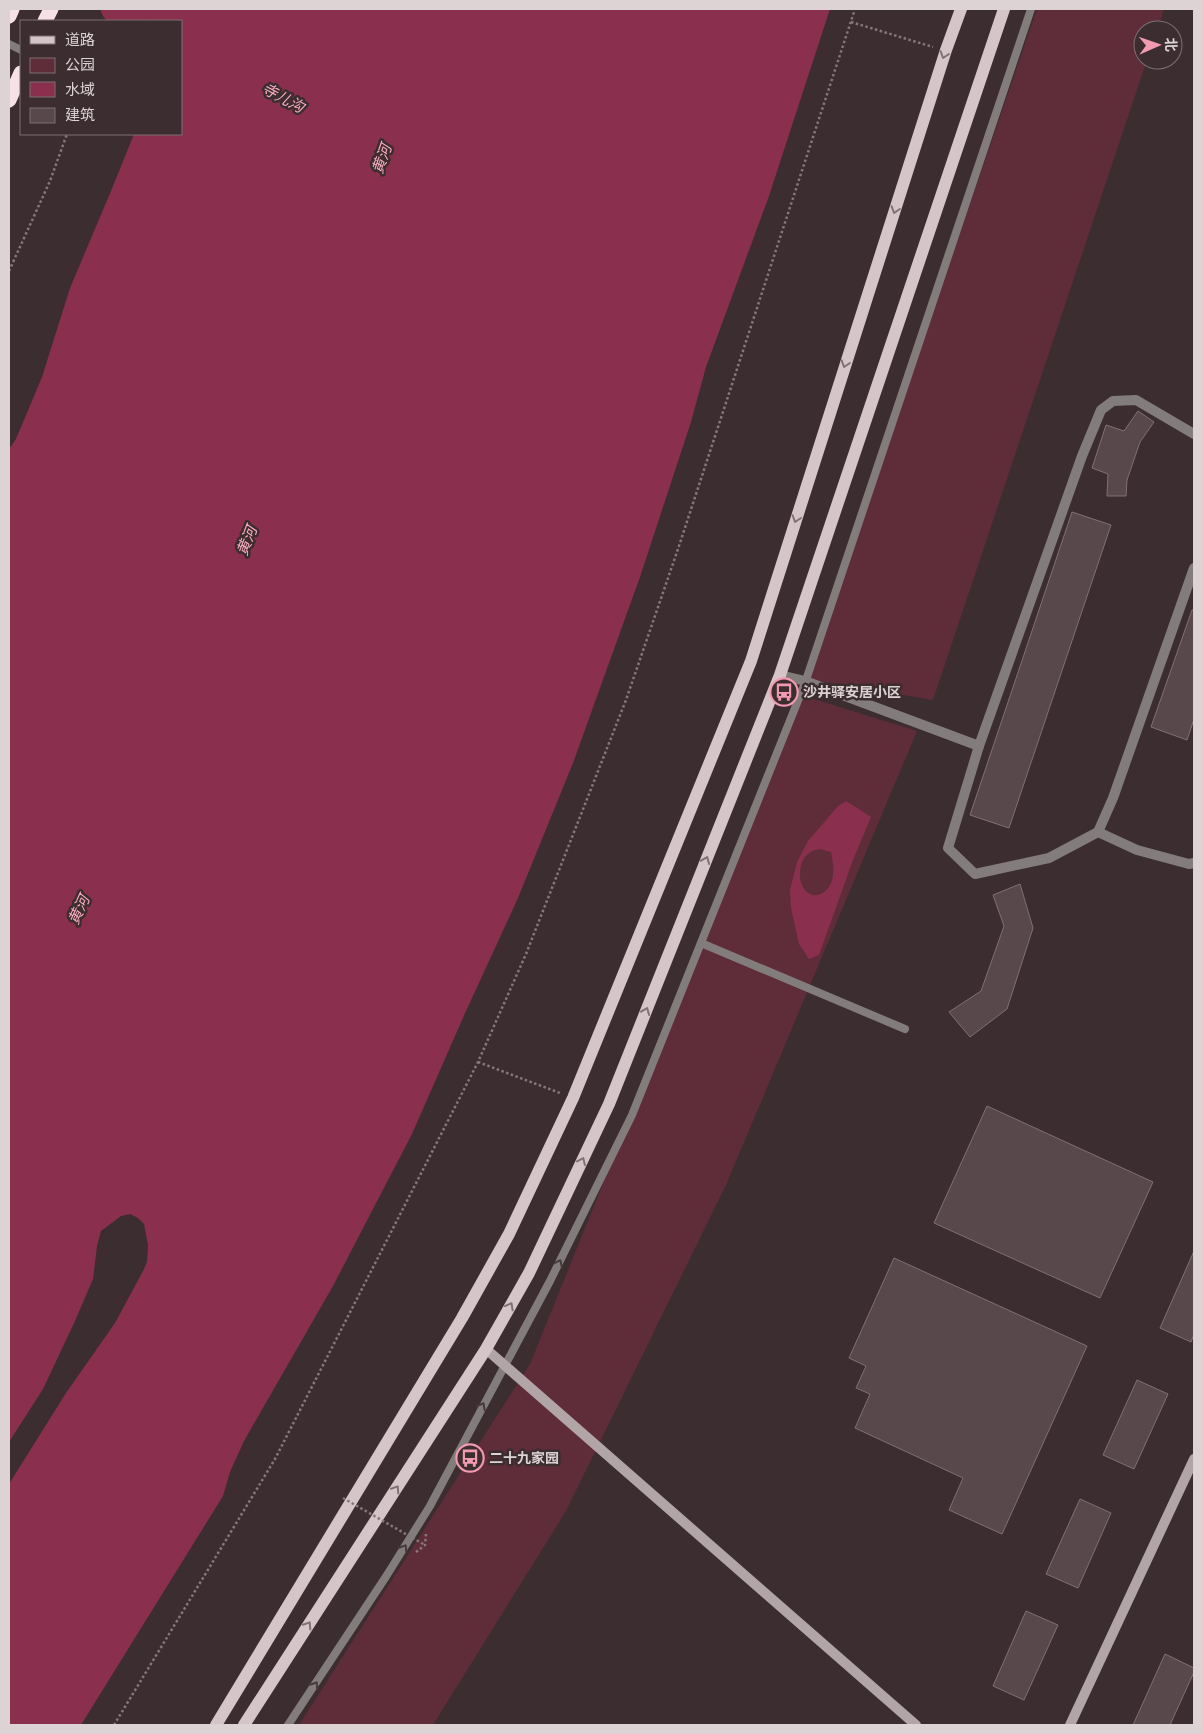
<svg xmlns="http://www.w3.org/2000/svg" width="1203" height="1734" viewBox="0 0 1203 1734" font-family="'Varela Round','Noto Sans SC',sans-serif">
<style>
.green{fill:#5f2c3a}
.water{fill:#8a2f4d;fill-rule:evenodd}
.lines{fill:none;stroke-linecap:round;stroke-linejoin:round}
.river{stroke:#8a2f4d;stroke-width:26}
.building{fill:#58484c;stroke:#807073}
.path{stroke:#85787b;stroke-width:2.5;stroke-dasharray:2.5 2.5;stroke-linecap:butt}
.lane{stroke:#837c7d;stroke-width:8}
.street{stroke:#837c7d;stroke-width:10}
.secondary{stroke:#b2a5a8;stroke-width:10}
.primary{stroke:#d5c5c8;stroke-width:12}
.highway{stroke:#f6e2e6;stroke-width:15}
.path-bridge{stroke:#85787b;stroke-width:2.5;stroke-dasharray:2.5 2.5;stroke-linecap:butt}
.oneway{stroke:#817175}
.oneway2{stroke:#47393c}
.labels{text-anchor:middle;stroke-width:5;stroke-linejoin:round;paint-order:stroke}
.poi-label{font-size:14px;font-weight:bold;fill:#ddd3d5;stroke:#3c2d31;text-anchor:start}
.water-label{font-size:15px;font-style:italic;fill:#fdafc2;stroke:#3c2d31}
</style>
<rect width="100%" height="100%" fill="#3c2d31"/>
<g class="green">
<polygon points="1037,9 1164,9 1157,30 1143,30 1143,60 1147,60 933,700 807,679"/>
<polygon points="801,695 917,731 726,1185 566,1511 433,1725 299,1725 530,1364"/>
</g>
<g class="water">
<polygon points="117,9 830,9 769,196 706,367 691,422 640,577 573,763 518,898 466,1011 412,1134 333,1286 244,1441 230,1472 223,1496 81,1725 9,1725 9,1484 66,1393 115,1323 143,1271 147,1262 148,1245 144,1224 138,1218 130,1214 121,1216 101,1231 97,1246 93,1279 75,1321 43,1389 9,1442 9,449 16,439 42,377 70,288 111,191 134,134 181,134 181,21 117,21"/>
<path d="M846,801l25,16 -18,43 -34,95 -10,4 -10,-15 -8,-36 -1,-18 7,-28 11,-21 30,-35zM820,849l11,3c2,9 4,22 0,31 -9,19 -29,15 -31,-6 0,-6 0,-9 2,-15 5,-9 8,-11 18,-13z"/>
</g>
<g class="lines">
<polyline class="river" points="114,9 137,21"/>
</g>
<g class="building">
<polygon points="1138,411 1154,422 1140,442 1127,480 1126,496 1107,496 1108,474 1092,468 1106,425 1124,431"/>
<polygon points="1072,512 1111,525 1009,828 970,815"/>
<polygon points="1192,610 1194,610 1194,719 1187,740 1151,727"/>
<polygon points="1020,884 1033,928 1007,1009 970,1037 949,1012 981,991 1004,926 993,895"/>
<polygon points="987,1106 1153,1182 1100,1298 934,1223"/>
<polygon points="1194,1251 1194,1334 1191,1342 1160,1328"/>
<polygon points="894,1258 1087,1346 1002,1534 949,1510 963,1478 855,1428 870,1394 856,1388 866,1366 849,1358"/>
<polygon points="1137,1380 1168,1394 1134,1469 1103,1455"/>
<polygon points="1080,1499 1111,1513 1078,1588 1046,1574"/>
<polygon points="1026,1611 1058,1625 1024,1700 993,1686"/>
<polygon points="1165,1654 1194,1668 1194,1672 1170,1725 1133,1725"/>
</g>
<g class="lines">
<g class="path">
<polyline points="851,22 933,47"/>
<polyline points="9,271 50,181 67,134"/>
<polyline points="478,1062 560,1093"/>
<polyline points="416,1552 425,1545 426,1534"/>
<polyline points="114,1725 275,1459 478,1062 526,954 626,700 678,549 855,9"/>
</g>
<g class="lane">
<polyline points="9,44 21,50"/>
<polyline points="701,943 905,1029"/>
<polyline points="288,1725 387,1575 430,1506 550,1281 632,1115 805,683 1031,9"/>
</g>
<g class="street">
<polyline points="1194,434 1136,400 1113,401 1101,410 1082,456 979,746 948,848 975,874 1049,858 1098,832 1113,798 1194,568"/>
<polyline points="780,675 805,681 979,746"/>
<polyline points="1098,832 1137,850 1189,864 1194,863"/>
</g>
<g class="secondary">
<polyline points="486,1349 916,1725"/>
<polyline points="1070,1725 1194,1459"/>
</g>
<g class="primary">
<polyline points="216,1725 462,1318 509,1234 573,1098 751,661 946,50 961,9"/>
<polyline points="244,1725 486,1349 529,1273 609,1104 780,675 1004,9"/>
</g>
<g class="highway">
<polyline points="9,16 12,9"/>
<polyline points="45,21 51,9"/>
<polyline points="9,100 21,73"/>
</g>
<polyline class="path-bridge" points="343,1498 425,1545"/>
</g>
<defs><path id="oneway-chevron" d="M-2-3.5L2.5 0L-2 3.5" fill="none" stroke-width="1.6" stroke-linecap="round" stroke-linejoin="round" transform="scale(1.25)"/></defs>
<g class="oneway">
<use href="#oneway-chevron" transform="translate(944 55) rotate(108)"/>
<use href="#oneway-chevron" transform="translate(895 210) rotate(108)"/>
<use href="#oneway-chevron" transform="translate(845 364) rotate(108)"/>
<use href="#oneway-chevron" transform="translate(796 519) rotate(108)"/>
<use href="#oneway-chevron" transform="translate(706 860) rotate(-68)"/>
<use href="#oneway-chevron" transform="translate(646 1011) rotate(-68)"/>
<use href="#oneway-chevron" transform="translate(582 1161) rotate(-65)"/>
<use href="#oneway-chevron" transform="translate(510 1306) rotate(-61)"/>
<use href="#oneway-chevron" transform="translate(396 1489) rotate(-57)"/>
<use href="#oneway-chevron" transform="translate(308 1625) rotate(-57)"/>
</g>
<g class="oneway2">
<use href="#oneway-chevron" transform="translate(559 1263) rotate(-64)"/>
<use href="#oneway-chevron" transform="translate(482 1406) rotate(-62)"/>
<use href="#oneway-chevron" transform="translate(404 1548) rotate(-58)"/>
<use href="#oneway-chevron" transform="translate(315 1685) rotate(-57)"/>
</g>
<defs>
<g id="bus-ring" transform="scale(1.4375)"><circle r="9.5" fill="#3c2d31" stroke="#f29ab0" stroke-width="1.5"/><path d="M-5-6H5V4H4V6H2V4H-2V6H-4V4H-5ZM-3.5-4V0h7V-4ZM-3.5 1.2v1.5H-2V1.2ZM2 1.2v1.5H3.5V1.2Z" fill="#f29ab0"/></g>
</defs>
<g fill-rule="evenodd">
<use href="#bus-ring" x="784" y="692"/>
<use href="#bus-ring" x="470" y="1458"/>
</g>
<g class="labels">
<g class="poi-label">
<text x="803" y="697">沙井驿安居小区</text>
<text x="489" y="1463">二十九家园</text>
</g>
<g class="water-label">
<text transform="translate(283 98) rotate(28)" y="5">寺儿沟</text>
<text transform="translate(382 159) rotate(-71)" y="5">黄河</text>
<text transform="translate(247 541) rotate(-69)" y="5">黄河</text>
<text transform="translate(79 910) rotate(-65)" y="5">黄河</text>
</g>
</g>
<rect width="1203" height="1734" fill="none" stroke="#ddd3d5" stroke-width="20"/>
<rect x="20" y="20" width="162" height="115" fill="#3c2d31" stroke="#7c6f73"/>
<rect x="30" y="36" width="25" height="8" fill="#d5c5c8" stroke="#7c6f73"/>
<text x="65" y="45" font-size="15" fill="#ddd3d5">道路</text>
<rect x="30" y="58" width="25" height="15" fill="#5f2c3a" stroke="#7c6f73"/>
<text x="65" y="70" font-size="15" fill="#ddd3d5">公园</text>
<rect x="30" y="82" width="25" height="15" fill="#8a2f4d" stroke="#7c6f73"/>
<text x="65" y="95" font-size="15" fill="#ddd3d5">水域</text>
<rect x="30" y="108" width="25" height="15" fill="#58484c" stroke="#7c6f73"/>
<text x="65" y="120" font-size="15" fill="#ddd3d5">建筑</text>
<g transform="translate(1158 45) rotate(88)"><circle r="24" fill="#3c2d31" stroke="#7c6f73"/>
<path d="M0-4L9 19L0 12L-9 19Z" fill="#f29ab0"/>
<text y="-8" font-size="14" font-weight="bold" text-anchor="middle" fill="#ddd3d5">北</text>
</g>
</svg>
